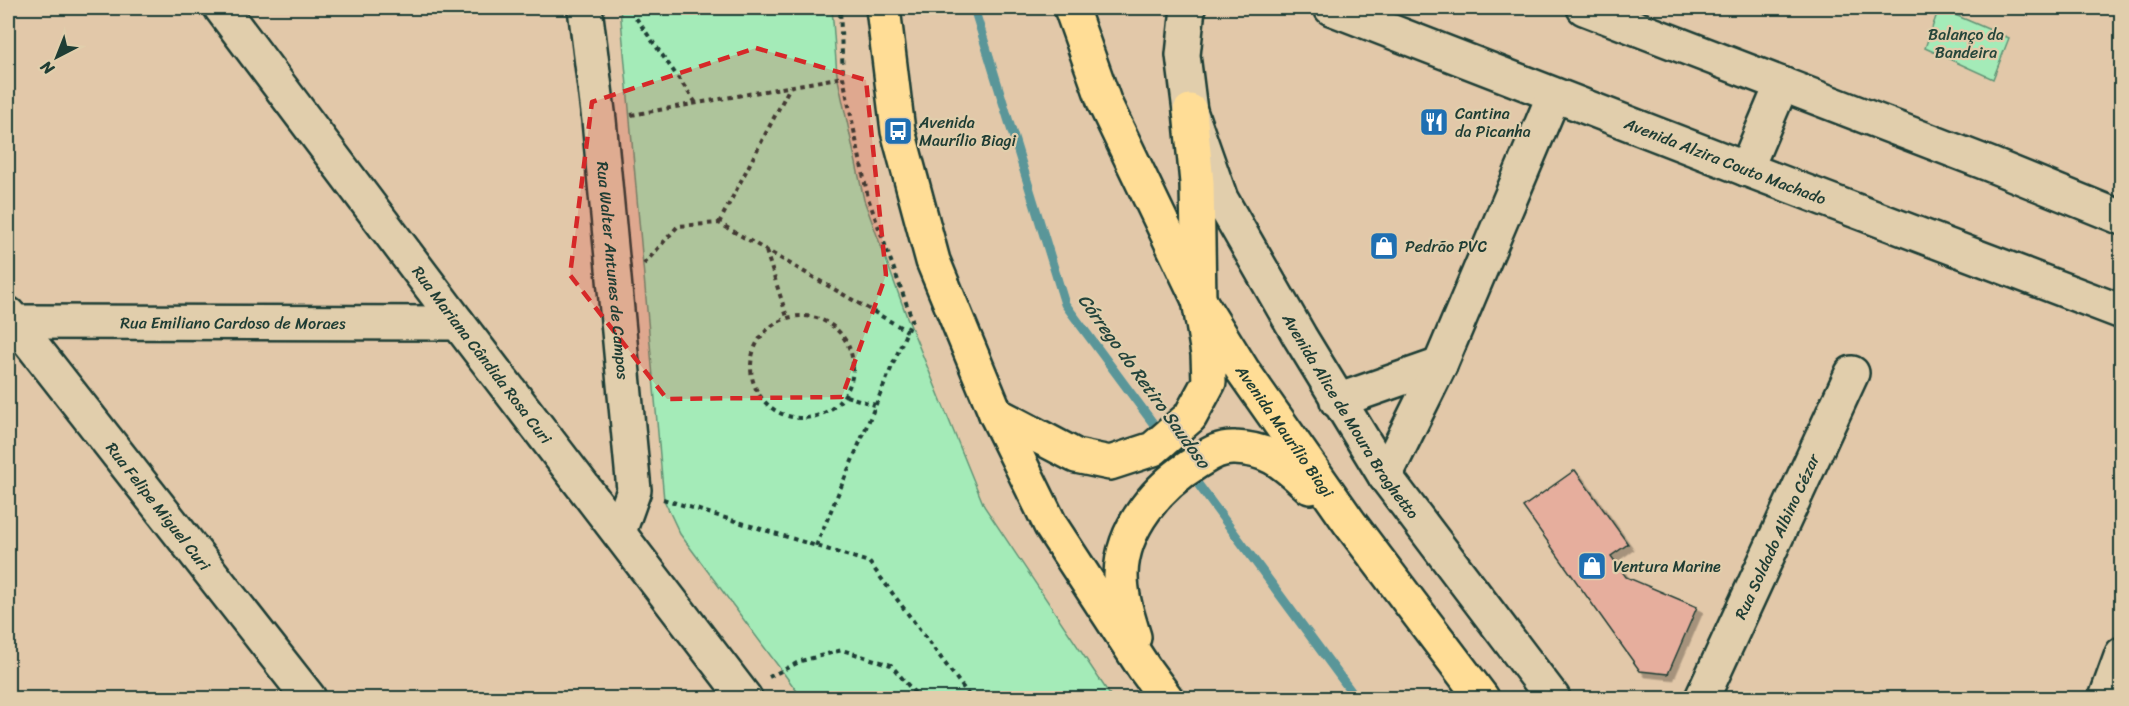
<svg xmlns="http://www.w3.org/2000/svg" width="2129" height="706" viewBox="0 0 2129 706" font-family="Sriracha,sans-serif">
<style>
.green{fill:#a4ebb8;stroke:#629476;stroke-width:1.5}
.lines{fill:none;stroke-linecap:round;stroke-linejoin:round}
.stream{stroke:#5a9699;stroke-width:9}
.building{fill:#e6ae9d;stroke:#1f3d34;stroke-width:1.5;filter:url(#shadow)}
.minor-casing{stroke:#1f3d34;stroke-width:38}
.major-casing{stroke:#1f3d34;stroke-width:38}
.path{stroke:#1f3d34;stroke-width:4;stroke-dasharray:4.5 4.5;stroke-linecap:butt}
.minor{stroke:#e1ceac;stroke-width:33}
.major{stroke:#ffdd96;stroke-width:33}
.marked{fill:#d62828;fill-opacity:0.2;stroke:#d62828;stroke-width:4.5;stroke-dasharray:12 8;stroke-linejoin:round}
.labels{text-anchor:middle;stroke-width:4.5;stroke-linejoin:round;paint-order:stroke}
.park-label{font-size:16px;fill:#26463b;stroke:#e1ceac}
.poi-label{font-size:16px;fill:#1f3d34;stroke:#e1ceac;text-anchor:start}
.street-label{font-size:16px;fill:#1f3d34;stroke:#e1ceac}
.water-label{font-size:18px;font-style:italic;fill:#24443c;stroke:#e1ceac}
</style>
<defs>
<filter id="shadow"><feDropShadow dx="5.5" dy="5.5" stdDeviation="0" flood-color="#0004"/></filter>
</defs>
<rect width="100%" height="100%" fill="#e2c8a9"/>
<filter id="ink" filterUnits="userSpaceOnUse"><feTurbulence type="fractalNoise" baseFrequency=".0167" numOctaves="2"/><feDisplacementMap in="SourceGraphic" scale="12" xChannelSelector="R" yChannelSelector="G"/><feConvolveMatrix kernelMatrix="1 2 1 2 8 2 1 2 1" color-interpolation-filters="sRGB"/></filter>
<g filter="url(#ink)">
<g class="green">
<polygon points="620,8 832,8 837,75 864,200 907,317 984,506 1112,698 802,698 680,534 664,500"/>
<polygon points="1939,8 2009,38 1993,79 1925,48"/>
</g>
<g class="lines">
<polyline class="stream" points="974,8 1065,304 1356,698"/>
</g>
<polygon class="building" points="1575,470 1628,544 1611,556 1626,577 1697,607 1668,674 1640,671 1523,507"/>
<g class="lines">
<g class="minor-casing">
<g id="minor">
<path id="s1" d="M221,8l237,315 287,375"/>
<path id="s2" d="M585,8l14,112 35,370 -15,42"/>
<path id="s3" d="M1188,8l-5,47 7,56 31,88 79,138 85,139 168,222"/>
<path id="s4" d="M1331,8l415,161 376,143"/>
<polyline points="1584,8 1989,164 2122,218"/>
<polyline points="1746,169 1782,84"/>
<path id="s5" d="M8,314l301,384"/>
<path id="s6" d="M8,322l450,1"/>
<polyline points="1337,401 1440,365"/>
<polyline points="1385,476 1440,365 1554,95"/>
<path id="s7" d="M1702,698l150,-325"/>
<polyline points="2106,698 2122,654"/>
</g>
</g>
<g class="major-casing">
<g id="major">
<polyline points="883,8 898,131 933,261 996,414 1051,526 1144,668 1166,698"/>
<path id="s8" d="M1071,8l34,96 94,196 44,71 106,151 133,176"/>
<polyline points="996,414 1076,456 1110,463 1153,449 1190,417 1209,382 1208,354 1199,300 1197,183 1190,111"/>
<path d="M1134,637c-6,-20 -13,-40 -13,-62 1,-48 38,-90 76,-113 13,-8 23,-15 38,-14 36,1 50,17 75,39"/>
</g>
</g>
<g class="path">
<polyline points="636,18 696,103"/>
<polyline points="631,115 843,77"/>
<polyline points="719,223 790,87"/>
<polyline points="766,251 787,317"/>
<polyline points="644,264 678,226 719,223 907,331"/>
<circle cx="802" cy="367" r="51"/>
<polyline points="846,396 875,405"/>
<polyline points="663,499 869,562 971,698"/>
<polyline points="816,546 912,319 868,198 843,77 840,8"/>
<polyline points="769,677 801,661 842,650 891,665 919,698"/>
</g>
<use href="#minor" class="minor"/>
<use href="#major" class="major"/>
</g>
</g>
<path class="marked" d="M756,48l110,32 20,195 -44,122 -175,2 -97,-124 22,-173z"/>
<defs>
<g id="restaurant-square" transform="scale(1.5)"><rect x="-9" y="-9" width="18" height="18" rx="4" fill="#1f6fb2" stroke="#e1ceac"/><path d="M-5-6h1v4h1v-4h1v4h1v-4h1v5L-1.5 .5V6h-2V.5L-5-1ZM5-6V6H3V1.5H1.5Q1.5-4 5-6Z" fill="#fff"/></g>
<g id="bus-square" transform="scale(1.5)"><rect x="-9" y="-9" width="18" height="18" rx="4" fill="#1f6fb2" stroke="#e1ceac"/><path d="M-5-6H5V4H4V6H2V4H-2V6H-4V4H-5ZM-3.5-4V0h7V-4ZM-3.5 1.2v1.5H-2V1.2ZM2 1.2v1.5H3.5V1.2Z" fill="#fff"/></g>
<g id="shop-square" transform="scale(1.5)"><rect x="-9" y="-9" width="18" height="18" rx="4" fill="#1f6fb2" stroke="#e1ceac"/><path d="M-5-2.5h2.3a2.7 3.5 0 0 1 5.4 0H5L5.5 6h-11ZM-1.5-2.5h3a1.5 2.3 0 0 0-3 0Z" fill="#fff"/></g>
</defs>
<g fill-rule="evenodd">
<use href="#restaurant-square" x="1434" y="122"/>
<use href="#bus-square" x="898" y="131"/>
<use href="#shop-square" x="1384" y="246"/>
<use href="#shop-square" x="1592" y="566"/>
</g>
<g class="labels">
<g class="park-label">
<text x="1966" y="40">Balanço da<tspan x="1966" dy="18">Bandeira</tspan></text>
</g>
<g class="poi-label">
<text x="1455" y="119">Cantina<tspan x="1455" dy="18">da Picanha</tspan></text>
<text x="919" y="128">Avenida<tspan x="919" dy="18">Maurílio Biagi</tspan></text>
<text x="1405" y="252">Pedrão PVC</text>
<text x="1613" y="572">Ventura Marine</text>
</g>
<g class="street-label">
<text dy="6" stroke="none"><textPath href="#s4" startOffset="423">Avenida Alzira Couto Machado</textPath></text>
<text dy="6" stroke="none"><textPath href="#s2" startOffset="264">Rua Walter Antunes de Campos</textPath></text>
<text dy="6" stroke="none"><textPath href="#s6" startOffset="225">Rua Emiliano Cardoso de Moraes</textPath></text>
<text dy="6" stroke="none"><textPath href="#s1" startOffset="434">Rua Mariana Cândida Rosa Curi</textPath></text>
<text dy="6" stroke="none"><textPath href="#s3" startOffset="450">Avenida Alice de Moura Braghetto</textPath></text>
<text dy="6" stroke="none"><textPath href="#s8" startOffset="476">Avenida Maurílio Biagi</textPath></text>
<text dy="6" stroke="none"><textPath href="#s5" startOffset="244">Rua Felipe Miguel Curi</textPath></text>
<text dy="6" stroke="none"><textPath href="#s7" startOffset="178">Rua Soldado Albino Cézar</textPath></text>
</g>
<g class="water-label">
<text transform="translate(1144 381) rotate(54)" y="6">Córrego do Retiro Saudoso</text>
</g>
</g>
<rect width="2129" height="706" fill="none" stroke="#e1ceac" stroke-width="30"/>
<rect x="15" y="15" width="2099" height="676" fill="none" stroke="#1f3d34" stroke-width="2" filter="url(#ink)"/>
<g transform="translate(57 57) rotate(222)" stroke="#e1ceac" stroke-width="4.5" paint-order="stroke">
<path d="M0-4.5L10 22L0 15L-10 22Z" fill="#1f3d34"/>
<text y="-9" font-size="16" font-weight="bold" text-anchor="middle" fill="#1f3d34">N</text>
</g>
</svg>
